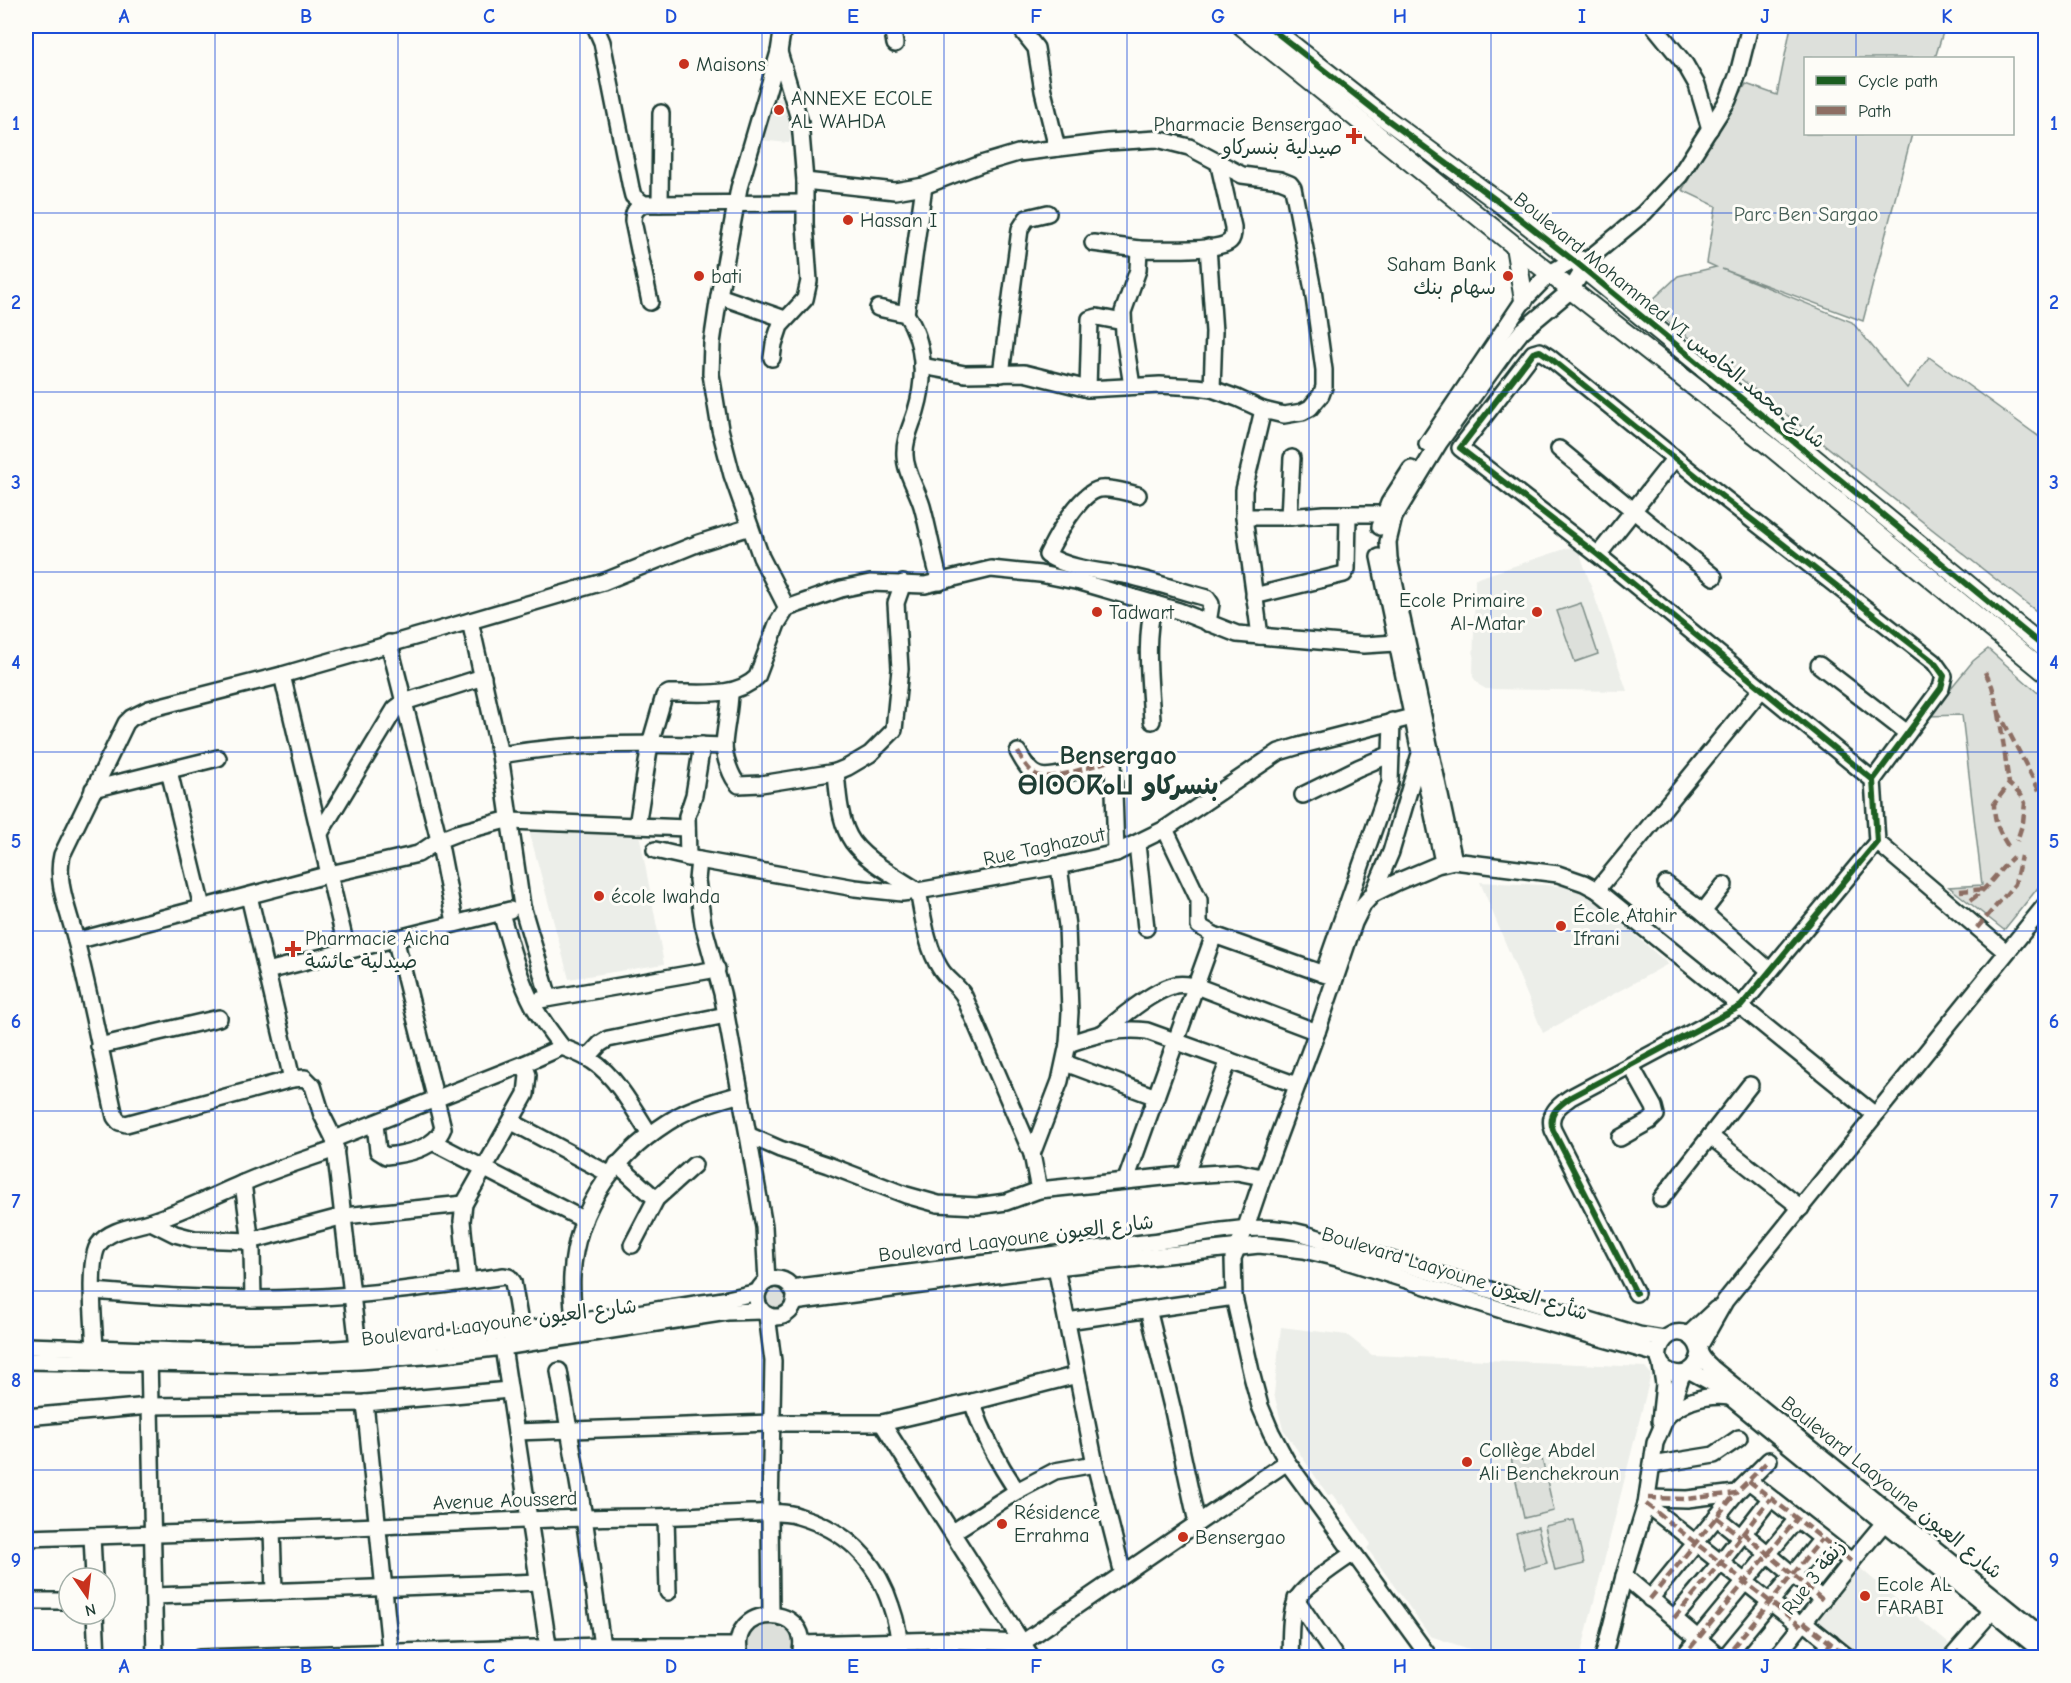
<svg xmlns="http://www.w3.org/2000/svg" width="2071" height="1683" viewBox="0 0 2071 1683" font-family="'Comic Neue','Playpen Sans Arabic','Noto Sans Tifinagh',sans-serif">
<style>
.built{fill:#eceee9}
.green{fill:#dde0db;stroke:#7e8e88;stroke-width:1.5}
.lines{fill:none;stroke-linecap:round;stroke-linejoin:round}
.minor-casing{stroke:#1f3d34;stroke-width:20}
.major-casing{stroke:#1f3d34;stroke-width:22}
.minor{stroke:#fdfcf7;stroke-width:15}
.major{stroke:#fdfcf7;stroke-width:18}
.quiet{stroke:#8d6e63;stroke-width:4.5;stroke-dasharray:9 4.5;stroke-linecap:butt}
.cycleway-casing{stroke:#fdfcf7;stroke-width:10}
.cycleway{stroke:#1b5e20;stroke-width:6}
.grid{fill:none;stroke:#1d4ed8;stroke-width:1.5;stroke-opacity:0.55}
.poi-dot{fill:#c8321e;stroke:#fdfcf7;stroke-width:2}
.labels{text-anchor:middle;stroke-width:6;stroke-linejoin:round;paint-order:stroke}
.poi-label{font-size:20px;fill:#1f3d34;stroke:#fdfcf7;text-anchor:start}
.park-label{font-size:20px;fill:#455e55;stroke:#fdfcf7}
.street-label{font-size:20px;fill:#1f3d34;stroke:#fdfcf7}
.district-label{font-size:26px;font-weight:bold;fill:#1f3d34;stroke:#fdfcf7}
.neatline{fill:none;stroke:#1d4ed8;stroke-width:2}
.grid-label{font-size:20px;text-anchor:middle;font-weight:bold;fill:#1d4ed8}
</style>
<rect width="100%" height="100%" fill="#fdfcf7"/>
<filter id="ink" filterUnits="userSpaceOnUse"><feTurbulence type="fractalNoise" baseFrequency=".0167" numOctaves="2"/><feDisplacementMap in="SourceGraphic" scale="12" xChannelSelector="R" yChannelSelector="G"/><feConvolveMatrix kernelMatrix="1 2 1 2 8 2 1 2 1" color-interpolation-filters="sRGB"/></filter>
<g filter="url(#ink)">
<g class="built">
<polygon points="786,96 796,120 789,143 759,140 769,101"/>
<polygon points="1577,545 1627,691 1486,689 1479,685 1473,677 1475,579"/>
<polygon points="528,827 638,828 664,964 569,979"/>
<polygon points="1480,882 1580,887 1668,964 1543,1033"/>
<polygon points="1281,1327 1347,1335 1372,1355 1645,1367 1651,1374 1580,1657 1494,1657 1430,1636 1367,1548 1371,1544 1343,1504 1340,1505 1332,1494 1328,1495 1283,1429 1274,1394"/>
<polygon points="1860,1568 1949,1644 1938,1657 1852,1657 1812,1625"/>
</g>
<g class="green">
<polygon points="1791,26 1945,26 1935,58 1806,58 1806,134 1912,134 1863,321 1722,269 1852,322 1907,388 1929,357 2045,441 2045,618 1647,305 1678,276 1716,267 1707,263 1716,206 1682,190 1746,84 1777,95"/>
<polygon points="1581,603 1598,654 1575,662 1557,611"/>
<polygon points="1988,649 2045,699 2045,879 2004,930 1949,887 1982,885 1962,715 1928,716 1973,661"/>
<circle cx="777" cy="1298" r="15"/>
<polygon points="1539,1446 1554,1511 1524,1518 1510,1453"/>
<polygon points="1574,1520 1584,1564 1555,1571 1545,1526"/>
<polygon points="1538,1527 1547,1563 1525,1569 1516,1533"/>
<path d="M776,1621l18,13v23h-45c-10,-24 6,-33 27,-36z"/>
</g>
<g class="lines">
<g class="minor-casing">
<g id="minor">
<polyline points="595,26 602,42 631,188 633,196 644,204 805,203"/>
<polyline points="783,26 779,52 739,188 719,296 712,343 711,374 720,429 732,475 761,557 787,608"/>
<polyline points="892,26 895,44"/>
<polyline points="1023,26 1024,33 1036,48 1043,91 1057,148"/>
<polyline points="1654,26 1685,64 1697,85 1710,129"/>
<polyline points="805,181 895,191 924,186 981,164 1018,153 1108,142 1157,139 1189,147 1242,175 1280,180 1290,184 1293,188 1313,290 1324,370 1324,387 1321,395 1310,408 1302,412 1284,415 1263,410 1237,398 1212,389 1197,387 1160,385 1088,389 1024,373 965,374 922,366"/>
<path d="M644,204c-8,4 -11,8 -11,17l17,81"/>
<polyline points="660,204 661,113"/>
<polyline points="1093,243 1139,249 1138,270 1123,312 1124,335 1132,386"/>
<polyline points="1208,247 1214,332 1212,389"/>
<path d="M1139,249c17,0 80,3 91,-8 4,-4 3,-10 3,-14l-15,-66"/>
<polyline points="719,296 785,319"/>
<path d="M878,308l28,6c19,28 20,64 10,97 -4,14 -12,28 -11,44 0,17 12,34 17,51 7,25 11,51 18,76"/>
<polyline points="906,314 924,186"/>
<polyline points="772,358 774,344 780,326 805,299 809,281 805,225 805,181 800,122 779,52"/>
<polyline points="1001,374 1020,229 1027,218 1048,213"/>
<polyline points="1088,389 1090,319 1097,317 1123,322"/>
<polyline points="1427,444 1524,300 1550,273 1573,260 1581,259"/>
<polyline points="1559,449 1714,577"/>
<path d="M1138,495c-11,-2 -26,-8 -38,-6 -21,4 -44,48 -53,66 24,15 55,16 82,21 26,6 52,15 78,22l4,6 -3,19"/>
<polyline points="1244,517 1289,517 1324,514 1384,514"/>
<polyline points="1289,517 1292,458"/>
<polyline points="1380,527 1389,503 1411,469"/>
<polyline points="1598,555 1675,458"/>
<polyline points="1379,557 1443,862"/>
<polyline points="1254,596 1344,574 1347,569 1348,515"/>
<polyline points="470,621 603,582 699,543 750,527"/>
<polyline points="1260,636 1244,517 1244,490 1263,410"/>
<polyline points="389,643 439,840 455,922"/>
<polyline points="1819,665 1907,733"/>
<polyline points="282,675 347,950"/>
<path d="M730,692c0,18 -5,35 -6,53 0,11 7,33 15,40l22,-1 75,-12 12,-5 22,-13 24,-24 6,-61 -4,-66 7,-20"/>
<path d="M1152,721c-2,-39 -8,-80 2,-118"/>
<path d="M1018,752c5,9 11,21 22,24 15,4 57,-12 73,-16l3,93"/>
<path d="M500,755c74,-13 150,-12 224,-9"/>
<polyline points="169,771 202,907"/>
<path d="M836,772c2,21 3,45 13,64 11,22 48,41 69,55 5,24 8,55 22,77 6,11 18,17 24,28l68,158"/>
<polyline points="93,789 218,758"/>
<polyline points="1303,795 1358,768 1391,754"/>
<polyline points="510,821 687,828"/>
<path d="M637,826l13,-82 14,-48 5,-3c28,-1 66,6 88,-16l20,-53 10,-16 54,-19 29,-6 55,2 66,-16 49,5 40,8 99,29 58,23 127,11 32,-2"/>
<polyline points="1165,829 1199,900 1199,926 1214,935"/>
<polyline points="320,833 395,709 404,702 483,677"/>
<polyline points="1877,842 2006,952"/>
<polyline points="1137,844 1146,928"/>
<polyline points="655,850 699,860 855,888 902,893 918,891 1059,866 1116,853 1165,829 1279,752 1299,746 1412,717"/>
<polyline points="688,858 687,816 694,795 702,745"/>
<polyline points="699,860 697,880 703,924 722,993 748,1135 764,1227 767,1281"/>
<polyline points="1454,861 1389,558 1388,542 1394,517 1439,443 1505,352 1522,331 1571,290 1591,257 1644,213 1680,175 1728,100 1738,74 1750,26"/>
<polyline points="1666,884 1703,912 1769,970"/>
<polyline points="1597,890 1761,690"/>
<polyline points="1373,894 1391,852 1419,757"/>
<polyline points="249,896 292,1079"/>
<polyline points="1703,912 1724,885"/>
<polyline points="76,941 330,874 418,854 439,840 457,833 510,819"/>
<polyline points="267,971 510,910"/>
<polyline points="1323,974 1390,783 1392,721"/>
<polyline points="540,1000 717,969"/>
<path d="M1104,1032c17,-15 46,-39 68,-46 7,-3 16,-1 24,0l121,46"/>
<path d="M1068,1044c26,-9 51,-17 79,-13l150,54"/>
<polyline points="99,1046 219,1018"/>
<path d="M562,1047c10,4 21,8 30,14 24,15 43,50 58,74"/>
<polyline points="587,1058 600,1044 608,1039 726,1015"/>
<polyline points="1065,1063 1156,1097"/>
<polyline points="512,1122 609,1174"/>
<path d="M375,1124l3,27 8,5c20,-2 49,-7 57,-28l-48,-190"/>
<polyline points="748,1135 780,1149 828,1165 906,1195 938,1204 977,1206 1006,1202 1039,1190 1173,1176 1237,1172 1257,1176 1262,1180"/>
<polyline points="1710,1136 1801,1208"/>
<polyline points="1620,1138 1650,1121 1656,1115 1654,1107 1631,1066"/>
<path d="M334,1139l-12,-24 -9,-29 -8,-8 -13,1 -166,45 -7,-2 -4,-5c-13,-58 -24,-118 -39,-176 -6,-27 -21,-58 -14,-86l64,-132 5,-5 18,-9 133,-34 188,-54 30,134 22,151 27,92"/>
<polyline points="433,1142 584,1220"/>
<polyline points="617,1164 656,1199"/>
<polyline points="1185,1176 1229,1060"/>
<polyline points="1126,1180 1214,935 1335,978"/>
<polyline points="243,1183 252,1251 253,1299"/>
<polyline points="1039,1190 1032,1154 1060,1081 1068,1044 1070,1012 1067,926 1059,866"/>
<polyline points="1661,1199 1750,1085"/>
<polyline points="151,1222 175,1234 194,1239 250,1241 344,1216 464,1204"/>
<polyline points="632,1245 656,1199 694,1165"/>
<polyline points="1054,1257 1095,1464 1123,1574"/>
<circle cx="776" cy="1298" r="19"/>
<polyline points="468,1281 462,1221 464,1204 526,1094 528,1075 524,1064"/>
<path d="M791,1288c118,-15 235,-31 352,-45 55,-6 108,-24 162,-9l334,101 25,4"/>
<path d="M93,1291c68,6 137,10 206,7 68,-2 137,-12 205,-22l5,1 4,5 8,47"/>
<path d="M1636,1293l-83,-163c-6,-17 7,-25 18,-33l170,-91 136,-164 -4,-62 68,-92 3,-12 -10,-14 -215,-168 -170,-137 -9,-6 -7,2 -73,95 138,107 275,225"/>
<polyline points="794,1302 1056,1267 1259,1245 1304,1250 1337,1258 1505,1311 1658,1354"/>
<polyline points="1148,1309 1173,1411 1197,1523"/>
<polyline points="767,1315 773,1361 770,1513 771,1614"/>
<polyline points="1067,1321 1234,1297"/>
<path d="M574,1322c-1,-15 -3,-31 -2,-46 4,-72 47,-126 108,-161 19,-10 40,-15 61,-21"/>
<polyline points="1688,1335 1716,1309"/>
<path d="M26,1346c89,2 179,8 268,5 145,-5 287,-30 429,-51l35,-8"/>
<polyline points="503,1347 550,1658"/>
<polyline points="1699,1347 1725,1301 2046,904"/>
<path d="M95,1348c-1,-22 -8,-88 4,-104 10,-14 34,-17 50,-22 32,-10 62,-25 92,-38 31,-14 63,-24 95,-35"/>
<path d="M1700,1353c-2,11 -7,18 -18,21 -43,-2 -18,-57 9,-37 6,5 7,9 9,16 2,6 8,11 12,15l334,271"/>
<polyline points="149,1355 155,1658"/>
<path d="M359,1355l-25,-216 190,-75 38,-17c-10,-14 -21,-27 -29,-42 -15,-29 -23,-61 -32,-92"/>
<polyline points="26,1361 270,1365 360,1361 436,1355 503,1347 727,1312 762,1311"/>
<polyline points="559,1371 584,1517 602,1646"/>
<polyline points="1690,1371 1714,1384 2046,1655"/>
<path d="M972,1402c11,33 26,61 45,89"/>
<polyline points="365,1403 391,1658"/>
<path d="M1668,1415c18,-15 38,-21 62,-18"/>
<polyline points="26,1417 150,1406 365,1403 509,1390"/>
<polyline points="1660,1421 1664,1384 1661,1365"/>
<polyline points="882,1423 1032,1658"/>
<polyline points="516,1432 771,1423 882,1423 972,1402 1077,1375"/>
<polyline points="1652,1465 1714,1455 1739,1438"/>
<polyline points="1749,1481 1851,1561"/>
<polyline points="1648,1498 1687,1499 1736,1493 1769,1460"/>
<polyline points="1646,1504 1801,1626"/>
<polyline points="666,1517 668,1592"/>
<polyline points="1716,1517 1741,1537"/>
<polyline points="272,1530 274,1592"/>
<polyline points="953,1532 1017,1491 1055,1471 1095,1464"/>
<polyline points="1743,1533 1823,1600"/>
<polyline points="92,1536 94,1578"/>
<path d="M26,1538c117,-3 235,-7 352,-12 91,-3 180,-9 271,-9 34,0 67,-3 101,-4 16,0 34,-2 48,3 48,14 78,43 93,90 6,17 10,33 8,52"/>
<polyline points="1624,1576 1721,1658"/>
<polyline points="154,1596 539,1582"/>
<polyline points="1296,1599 1336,1658"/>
<polyline points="1650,1599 1736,1493"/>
<polyline points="26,1601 69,1601"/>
<polyline points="95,1614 97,1658"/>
<polyline points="1674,1618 1721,1562 1770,1499"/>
<polyline points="1804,1622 1849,1658"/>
<polyline points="802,1644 942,1640 1022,1643 1287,1462"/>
<polyline points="199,1658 602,1646 738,1646"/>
<path d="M741,1658c-19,-56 78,-57 58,0"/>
<path d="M1290,1658c1,-18 -1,-40 6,-57 5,-14 44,-38 57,-48"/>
<polyline points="1430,1658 1287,1462 1271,1432 1260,1406 1252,1376 1234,1297 1233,1258 1246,1227 1262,1180 1317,1032 1354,923 1363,905 1373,894 1397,882 1437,865 1454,861 1558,874 1584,883 1597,890 1875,1115"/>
<polyline points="1603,1658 1624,1576 1646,1504 1655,1443 1673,1401 1682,1374"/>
<polyline points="1682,1658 1797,1519"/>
<polyline points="1724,1658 1822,1539"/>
<path d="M1775,1658c37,-45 71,-91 109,-135"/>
<polyline points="1819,1658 1831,1643"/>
<polyline points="1951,1658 1992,1611"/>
</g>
</g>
<g class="major-casing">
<g id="major">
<polyline points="1242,26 1515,246 1771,447 2046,673"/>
<polyline points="1268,26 1377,112 1500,203 1578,264 2046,649"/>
<polyline points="1515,246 1524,300"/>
</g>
</g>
<use href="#minor" class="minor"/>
<use href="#major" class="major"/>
<g class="quiet">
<polyline points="1985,672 1992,686 1999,713 2040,792"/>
<polyline points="1999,713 2009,784 2021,795 2025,803 2023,822 2017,841"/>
<path d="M1018,752c5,9 11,21 22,24 15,4 57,-12 73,-16"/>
<path d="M2008,846c-9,-14 -14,-25 -14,-42l15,-20"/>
<polyline points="1960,891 1985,889"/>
<path d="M1971,900c17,-12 27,-29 42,-43"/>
<polyline points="1977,928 2015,884 2021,856"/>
<polyline points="1749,1481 1851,1561"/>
<polyline points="1648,1498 1687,1499 1736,1493 1769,1460"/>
<polyline points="1646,1504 1801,1626"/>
<polyline points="1716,1517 1741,1537"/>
<polyline points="1743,1533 1823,1600"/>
<polyline points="1650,1599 1736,1493"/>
<polyline points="1674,1618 1721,1562 1770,1499"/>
<polyline points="1804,1622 1849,1658"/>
<polyline points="1957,1651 1966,1658"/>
<polyline points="1777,1655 1779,1658"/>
<polyline points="1682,1658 1797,1519"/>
<polyline points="1724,1658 1822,1539"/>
<polyline points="1819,1658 1831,1643"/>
</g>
<g class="cycleway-casing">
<g id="cycleway">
<polyline points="1268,26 1377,112 1500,203 1578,264 2046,649"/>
<path d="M1636,1293l-83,-163c-6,-17 7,-25 18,-33l170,-91 136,-164 -4,-62 68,-92 3,-12 -10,-14 -215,-168 -170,-137 -9,-6 -7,2 -73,95 138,107 275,225"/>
</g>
</g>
<use href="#cycleway" class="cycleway"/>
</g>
</g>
<path class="grid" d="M215,26v1632M398,26v1632M580,26v1632M762,26v1632M944,26v1632M1127,26v1632M1309,26v1632M1491,26v1632M1673,26v1632M1856,26v32M1856,134v1524M26,213h2020M26,392h2020M26,572h2020M26,752h2020M26,931h2020M26,1111h2020M26,1291h2020M26,1470h2020"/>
<g class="poi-dot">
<circle cx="684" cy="64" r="6"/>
<circle cx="779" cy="110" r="6"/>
<path d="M1351 127h6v6h6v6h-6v6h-6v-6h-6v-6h6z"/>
<circle cx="848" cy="220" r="6"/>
<circle cx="699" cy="276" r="6"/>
<circle cx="1508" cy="276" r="6"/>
<circle cx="1097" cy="612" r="6"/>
<circle cx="1537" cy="612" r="6"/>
<circle cx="599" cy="896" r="6"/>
<circle cx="1561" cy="926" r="6"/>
<path d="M290 940h6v6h6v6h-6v6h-6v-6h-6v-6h6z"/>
<circle cx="1467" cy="1462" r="6"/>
<circle cx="1002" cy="1524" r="6"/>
<circle cx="1183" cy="1537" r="6"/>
<circle cx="1865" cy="1596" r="6"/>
</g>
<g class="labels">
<g class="poi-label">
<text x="696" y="71">Maisons</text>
<text x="791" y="105">ANNEXE ECOLE<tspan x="791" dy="23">AL WAHDA</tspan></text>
<text x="1342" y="131" text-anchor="end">Pharmacie Bensergao<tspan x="1342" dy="23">صيدلية بنسركاو</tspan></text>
<text x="860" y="227">Hassan I</text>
<text x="1496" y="271" text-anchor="end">Saham Bank<tspan x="1496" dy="23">سهام بنك</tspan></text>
<text x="711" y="283">bati</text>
<text x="1525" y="607" text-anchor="end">Ecole Primaire<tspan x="1525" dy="23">Al-Matar</tspan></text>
<text x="1109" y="619">Tadwart</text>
<text x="611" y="903">école lwahda</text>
<text x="1573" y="922">École Atahir<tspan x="1573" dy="23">Ifrani</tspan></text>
<text x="305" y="945">Pharmacie Aicha<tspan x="305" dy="23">صيدلية عائشة</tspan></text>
<text x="1479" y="1457">Collège Abdel<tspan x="1479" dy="23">Ali Benchekroun</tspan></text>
<text x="1014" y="1519">Résidence<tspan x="1014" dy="23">Errahma</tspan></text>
<text x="1195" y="1544">Bensergao</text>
<text x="1877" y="1591">Ecole AL<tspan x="1877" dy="23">FARABI</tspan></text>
</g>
<g class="park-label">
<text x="1806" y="221">Parc Ben Sargao</text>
</g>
<g class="street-label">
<text transform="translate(1670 320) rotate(39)" y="7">Boulevard Mohammed VI شارع محمد الخامس</text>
<text transform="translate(1044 846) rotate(-12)" y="7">Rue Taghazout</text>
<text transform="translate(1016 1238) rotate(-7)" y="7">Boulevard Laayoune شارع العيون</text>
<text transform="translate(1455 1273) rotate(17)" y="7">Boulevard Laayoune شأرع العيون</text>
<text transform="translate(499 1322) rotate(-7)" y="7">Boulevard Laayoune شارع العيون</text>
<text transform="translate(1892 1487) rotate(39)" y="7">Boulevard Laayoune شارع العيون</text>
<text transform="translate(505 1500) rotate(-2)" y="7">Avenue Aousserd</text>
<text transform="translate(1813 1577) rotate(-52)" y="7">Rue 3 زنقة</text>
</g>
<g class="district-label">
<text x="1118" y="764">Bensergao<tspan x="1118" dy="30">ⴱⵏⵙⵔⴽⴰⵡ بنسركاو</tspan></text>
</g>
</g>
<rect width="2071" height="1683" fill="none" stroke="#fdfcf7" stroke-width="66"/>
<rect x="1804" y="57" width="210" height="78" fill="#fdfcf7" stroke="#a4b0a9" stroke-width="1.5"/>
<rect x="1816" y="76" width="30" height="9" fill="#1b5e20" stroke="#a4b0a9" stroke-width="1.5"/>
<text x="1858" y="87" font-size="18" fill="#1f3d34">Cycle path</text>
<rect x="1816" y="106" width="30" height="9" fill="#8d6e63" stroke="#a4b0a9" stroke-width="1.5"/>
<text x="1858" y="117" font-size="18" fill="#1f3d34">Path</text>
<g transform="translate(87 1596) rotate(166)"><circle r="28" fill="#fdfcf7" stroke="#a4b0a9" stroke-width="1.5"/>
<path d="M0-4.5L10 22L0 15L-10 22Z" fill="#c8321e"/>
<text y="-9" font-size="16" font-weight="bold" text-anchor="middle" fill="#1f3d34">N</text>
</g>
<rect x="33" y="33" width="2005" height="1617" class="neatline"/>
<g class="grid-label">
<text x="124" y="23">A</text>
<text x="306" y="23">B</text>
<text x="489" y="23">C</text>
<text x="671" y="23">D</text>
<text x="853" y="23">E</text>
<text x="1036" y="23">F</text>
<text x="1218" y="23">G</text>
<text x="1400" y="23">H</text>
<text x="1582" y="23">I</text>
<text x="1765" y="23">J</text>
<text x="1947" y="23">K</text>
<text x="16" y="130">1</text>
<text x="2054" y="130">1</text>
<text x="16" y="309">2</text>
<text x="2054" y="309">2</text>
<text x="16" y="489">3</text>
<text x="2054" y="489">3</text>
<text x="16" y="669">4</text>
<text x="2054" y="669">4</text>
<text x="16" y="848">5</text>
<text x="2054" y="848">5</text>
<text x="16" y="1028">6</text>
<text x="2054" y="1028">6</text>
<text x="16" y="1208">7</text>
<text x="2054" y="1208">7</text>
<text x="16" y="1387">8</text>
<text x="2054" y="1387">8</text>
<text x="16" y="1567">9</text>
<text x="2054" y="1567">9</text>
<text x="124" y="1673">A</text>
<text x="306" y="1673">B</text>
<text x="489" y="1673">C</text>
<text x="671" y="1673">D</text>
<text x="853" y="1673">E</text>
<text x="1036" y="1673">F</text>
<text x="1218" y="1673">G</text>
<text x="1400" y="1673">H</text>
<text x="1582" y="1673">I</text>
<text x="1765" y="1673">J</text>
<text x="1947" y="1673">K</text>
</g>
</svg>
